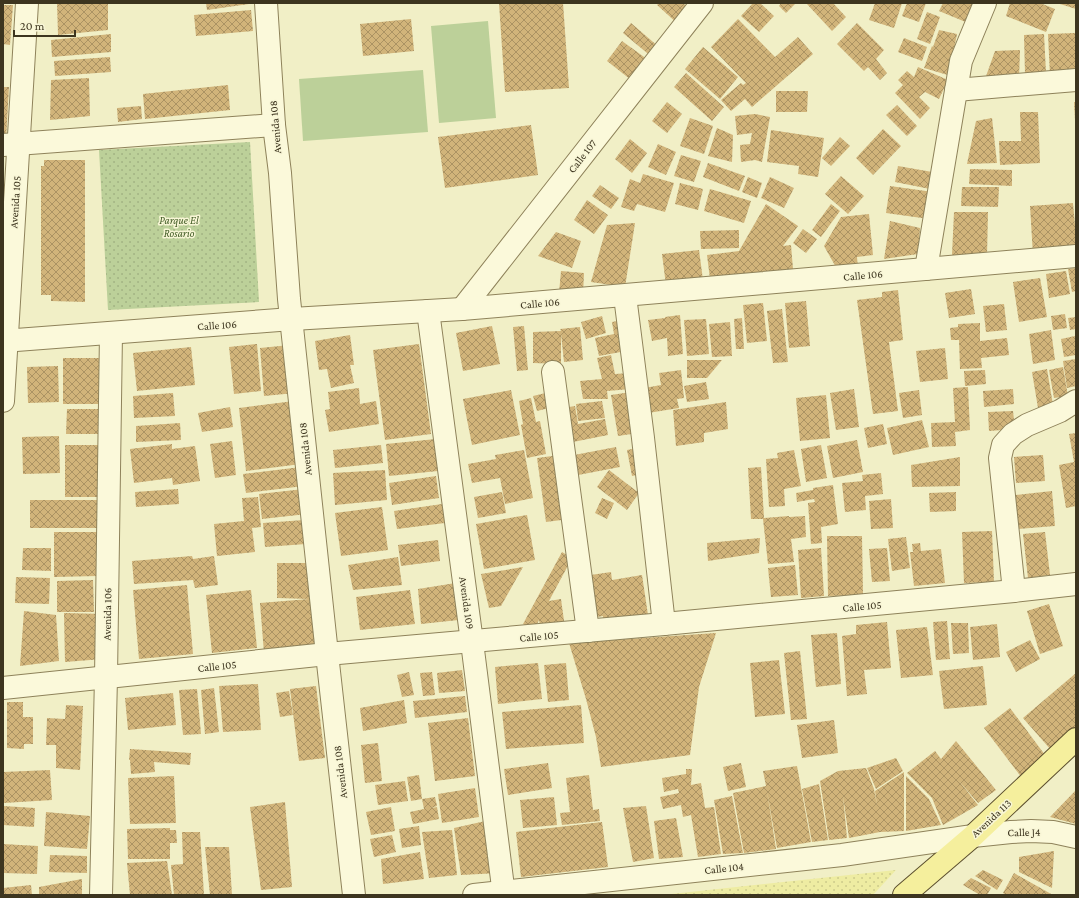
<svg xmlns="http://www.w3.org/2000/svg" width="1079" height="898" viewBox="0 0 1079 898" font-family="'Crimson Pro',serif">
<style>
.grass{fill:#bcd099}
.sand{fill:url(#sand-dots)}
.park{fill:url(#park-dots)}
.building{fill:url(#building-cross-hatch)}
.lines{fill:none;stroke-linecap:round;stroke-linejoin:round}
.minor-casing{stroke:#8e825a;stroke-width:24}
.major-casing{stroke:#5c4f2e;stroke-width:24}
.minor{stroke:#fbf9da;stroke-width:22}
.major{stroke:#f5ef9d;stroke-width:22}
.labels{text-anchor:middle;stroke-width:3;stroke-linejoin:round;paint-order:stroke}
.street-label{font-size:11px;fill:#3d351f;stroke:#f8f6d6}
.park-label{font-size:11px;font-style:italic;fill:#405b24;stroke:#f8f6d6}
</style>
<defs>
<pattern id="sand-dots" width="8" height="8" patternUnits="userSpaceOnUse"><rect width="8" height="8" fill="#eeeca2"/><path d="M2 2h.1M6 6h.1" fill="none" stroke="#cdcb8b" stroke-width="1.8" stroke-linecap="round"/></pattern>
<pattern id="park-dots" width="8" height="8" patternUnits="userSpaceOnUse"><rect width="8" height="8" fill="#bcd099"/><path d="M2 2h.1M6 6h.1" fill="none" stroke="#a2b383" stroke-width="1.8" stroke-linecap="round"/></pattern>
<pattern id="building-cross-hatch" width="8" height="8" patternUnits="userSpaceOnUse"><rect width="8" height="8" fill="#d1b47a"/><path d="M0 0l8 8M0 8l8-8" fill="none" stroke="#ab9363"/></pattern>
</defs>
<rect width="100%" height="100%" fill="#f1efc6"/>
<g class="grass">
<polygon points="488,21 496,118 439,123 431,26"/>
<polygon points="423,70 428,132 303,141 299,79"/>
</g>
<polygon class="sand" points="896,870 873,895 662,895"/>
<polygon class="park" points="250,142 259,302 108,310 99,150"/>
<g class="building">
<polygon points="57,3 108,3 108,30 58,35"/>
<polygon points="206,3 249,3 249,4 207,10"/>
<polygon points="499,3 563,3 569,88 505,92"/>
<polygon points="659,3 683,3 690,10 678,24 657,5"/>
<polygon points="753,3 760,3 774,16 759,32 741,16"/>
<polygon points="781,3 796,3 786,13 779,6"/>
<polygon points="806,3 833,3 846,17 832,31"/>
<polygon points="875,3 902,3 894,28 869,20"/>
<polygon points="907,3 926,3 919,22 902,16"/>
<polygon points="943,3 976,3 968,23 939,11"/>
<polygon points="1010,3 1040,3 1055,9 1046,32 1006,16"/>
<polygon points="1060,3 1076,3 1076,9 1060,4"/>
<polygon points="3,5 13,5 10,45 3,44"/>
<polygon points="251,10 253,31 196,36 194,15"/>
<polygon points="927,12 940,17 930,44 917,39"/>
<polygon points="411,19 414,51 363,56 360,24"/>
<polygon points="738,19 775,57 798,37 813,54 752,107 745,99 731,111 721,100 741,83 743,85 746,83 711,47"/>
<polygon points="631,23 660,48 653,58 623,33"/>
<polygon points="857,23 884,50 876,59 887,73 880,80 868,67 864,71 837,44"/>
<polygon points="939,30 957,34 953,54 951,76 924,68 932,46 933,47"/>
<polygon points="1075,33 1076,75 1050,76 1048,34"/>
<polygon points="111,34 111,52 52,57 51,40"/>
<polygon points="1044,34 1046,73 1025,74 1024,35"/>
<polygon points="904,38 927,47 922,61 898,52"/>
<polygon points="622,41 651,62 635,83 607,61"/>
<polygon points="703,47 738,77 720,99 685,69"/>
<polygon points="1020,50 1019,79 985,79 995,51"/>
<polygon points="110,57 111,72 55,76 54,61"/>
<polygon points="918,67 948,80 939,99 925,92 919,97 930,108 920,119 895,93 903,85 898,80 907,71 914,77"/>
<polygon points="686,73 724,107 712,121 674,87"/>
<polygon points="89,78 90,116 50,120 51,80"/>
<polygon points="228,85 230,110 145,119 143,94"/>
<polygon points="3,87 9,87 6,140 3,140"/>
<polygon points="776,91 808,91 807,112 776,112"/>
<polygon points="667,102 682,114 667,133 652,121"/>
<polygon points="1074,102 1076,102 1076,120 1075,120"/>
<polygon points="897,105 917,126 907,136 886,115"/>
<polygon points="141,106 142,119 118,122 117,108"/>
<polygon points="1020,112 1038,112 1040,163 1000,165 999,141 1021,141"/>
<polygon points="755,114 770,117 762,162 755,160 741,162 740,145 750,144 752,133 737,135 735,116"/>
<polygon points="690,118 713,126 704,154 680,146"/>
<polygon points="992,118 997,163 967,164 976,121"/>
<polygon points="531,125 538,175 445,188 438,137"/>
<polygon points="717,128 733,135 732,162 708,156"/>
<polygon points="883,129 901,146 873,175 856,158"/>
<polygon points="771,130 824,138 818,177 798,174 799,166 767,162"/>
<polygon points="840,137 850,146 831,166 822,158"/>
<polygon points="630,139 647,153 632,173 615,159"/>
<polygon points="658,144 676,152 666,175 648,167"/>
<polygon points="681,155 701,161 694,182 674,176"/>
<polygon points="44,160 85,160 85,302 51,301 51,295 41,295 41,166 44,166"/>
<polygon points="708,163 745,176 739,191 703,177"/>
<polygon points="898,166 938,173 935,190 895,182"/>
<polygon points="970,169 1012,170 1012,186 969,184"/>
<polygon points="643,174 674,183 665,212 637,204 634,211 621,207 630,179 640,183"/>
<polygon points="841,176 864,196 848,214 825,194"/>
<polygon points="748,177 762,183 757,198 742,192"/>
<polygon points="770,177 794,188 784,208 761,198"/>
<polygon points="680,183 703,189 698,210 675,204"/>
<polygon points="600,185 619,198 611,209 592,196"/>
<polygon points="890,186 933,192 929,219 886,213"/>
<polygon points="962,187 999,187 998,207 961,206"/>
<polygon points="710,189 751,201 744,223 704,211"/>
<polygon points="587,200 608,215 594,234 574,220"/>
<polygon points="1073,203 1076,236 1076,252 1033,255 1030,206"/>
<polygon points="766,204 798,226 783,246 791,245 793,269 710,279 707,255 739,251"/>
<polygon points="831,204 840,211 821,237 812,230"/>
<polygon points="954,212 988,212 987,256 952,255"/>
<polygon points="869,214 873,255 857,257 858,268 837,269 824,246 841,217"/>
<polygon points="890,221 920,228 918,254 884,259"/>
<polygon points="635,223 625,287 591,282 607,225"/>
<polygon points="803,229 817,239 806,253 793,243"/>
<polygon points="739,230 739,248 701,249 700,231"/>
<polygon points="556,232 581,241 572,268 538,256"/>
<polygon points="699,250 703,280 666,285 662,254"/>
<polygon points="1076,268 1076,291 1072,292 1068,269"/>
<polygon points="561,271 584,273 583,295 559,293"/>
<polygon points="1066,271 1070,294 1049,298 1046,274"/>
<polygon points="1040,278 1047,317 1019,322 1013,282"/>
<polygon points="971,289 975,314 949,318 945,293"/>
<polygon points="898,290 903,340 889,342 898,411 873,414 857,300 882,297 882,292"/>
<polygon points="806,301 810,346 789,348 785,303"/>
<polygon points="763,303 767,341 747,343 743,305"/>
<polygon points="1004,304 1007,330 986,332 983,306"/>
<polygon points="782,309 788,362 773,363 767,311"/>
<polygon points="1065,314 1067,328 1053,330 1051,316"/>
<polygon points="680,315 683,354 668,356 667,338 652,341 648,320 665,318 665,317"/>
<polygon points="602,316 606,333 586,339 581,322"/>
<polygon points="1076,317 1076,329 1070,330 1068,318"/>
<polygon points="742,318 744,349 736,349 734,319"/>
<polygon points="706,319 709,354 687,356 684,320"/>
<polygon points="622,320 626,351 599,356 595,338 614,334 612,322"/>
<polygon points="730,322 732,356 712,357 709,324"/>
<polygon points="980,323 980,341 1007,338 1009,355 981,358 982,368 960,369 959,340 951,340 950,328 958,327 958,324"/>
<polygon points="492,326 500,364 463,371 456,333"/>
<polygon points="524,326 528,370 517,371 513,327"/>
<polygon points="580,327 583,360 564,362 561,334 561,364 533,363 533,332 561,331 560,329"/>
<polygon points="1051,330 1055,360 1033,364 1029,334"/>
<polygon points="350,335 354,365 350,365 354,383 331,388 327,369 319,370 315,341"/>
<polygon points="1075,336 1076,343 1076,355 1064,357 1061,339"/>
<polygon points="257,344 261,391 234,394 229,347"/>
<polygon points="419,344 431,434 385,440 373,350"/>
<polygon points="290,345 295,393 264,396 260,348"/>
<polygon points="191,347 195,385 137,391 133,353"/>
<polygon points="945,348 948,379 920,382 916,351"/>
<polygon points="611,355 615,374 630,373 631,389 607,391 608,399 583,399 580,381 602,379 597,358"/>
<rect x="63" y="358" width="37" height="46"/>
<polygon points="1076,359 1076,386 1067,388 1063,361"/>
<polygon points="687,360 722,360 707,378 687,378"/>
<polygon points="58,366 59,402 28,403 27,367"/>
<polygon points="1063,367 1068,396 1054,398 1049,370"/>
<polygon points="1047,369 1053,405 1038,408 1032,372"/>
<polygon points="681,370 684,398 677,399 679,408 642,414 639,389 661,385 659,373"/>
<polygon points="985,370 986,384 965,386 964,371"/>
<polygon points="706,382 709,399 687,402 684,386"/>
<polygon points="968,387 970,430 955,432 956,446 932,447 931,423 955,422 953,388"/>
<polygon points="359,388 360,404 376,401 379,424 329,432 325,410 330,409 328,392"/>
<polygon points="854,389 859,427 836,430 830,393"/>
<polygon points="1013,389 1014,404 984,407 983,391"/>
<polygon points="511,390 520,435 472,445 463,399"/>
<polygon points="919,390 922,415 903,418 899,393"/>
<polygon points="550,392 553,407 537,411 533,396"/>
<polygon points="631,392 638,433 618,436 611,395"/>
<polygon points="173,393 175,416 134,418 133,396"/>
<polygon points="826,395 830,438 800,441 796,398"/>
<polygon points="531,398 536,422 540,421 546,454 527,458 521,425 523,424 519,401"/>
<polygon points="294,401 301,464 246,471 239,408"/>
<polygon points="602,401 605,418 578,421 576,404"/>
<polygon points="726,402 728,429 704,433 704,442 676,446 673,410"/>
<polygon points="575,406 578,424 605,419 608,435 568,443 563,408"/>
<polygon points="230,407 233,427 202,432 198,413"/>
<polygon points="67,409 101,409 101,434 66,434"/>
<polygon points="1013,411 1015,429 989,431 988,412"/>
<polygon points="922,420 929,447 893,455 887,428"/>
<polygon points="180,423 181,440 136,442 136,426"/>
<polygon points="883,424 887,444 868,448 864,428"/>
<polygon points="1076,433 1076,506 1066,508 1059,465 1074,462 1069,434"/>
<polygon points="59,436 60,473 23,474 22,437"/>
<polygon points="436,439 438,471 389,476 386,444"/>
<polygon points="857,440 863,472 833,478 827,446"/>
<polygon points="232,441 236,475 215,478 210,444"/>
<polygon points="172,444 172,449 195,446 200,481 173,485 172,478 134,483 130,449"/>
<polygon points="65,445 101,445 102,497 65,497"/>
<polygon points="381,445 383,463 335,468 333,450"/>
<polygon points="821,445 827,478 806,482 801,449"/>
<polygon points="616,447 620,467 573,476 569,456"/>
<polygon points="637,448 642,474 632,476 627,450"/>
<polygon points="524,450 533,498 505,504 500,478 472,483 468,464 496,459 495,455"/>
<polygon points="794,450 801,486 784,489 785,506 769,507 766,459 778,458 777,453"/>
<polygon points="560,455 569,519 546,522 537,458"/>
<polygon points="1043,455 1045,481 1016,483 1014,457"/>
<polygon points="960,457 960,486 912,487 911,465"/>
<polygon points="301,467 304,486 246,493 243,474"/>
<polygon points="761,467 764,518 789,516 789,517 805,516 806,537 791,539 794,562 768,564 763,519 751,519 748,468"/>
<polygon points="385,470 387,500 335,505 333,473"/>
<polygon points="609,470 639,493 627,510 597,487"/>
<polygon points="881,473 883,494 865,496 866,510 845,512 842,483 863,481 862,475"/>
<polygon points="436,476 439,498 392,505 389,483"/>
<polygon points="833,485 838,524 821,527 822,543 811,544 808,503 815,502 814,499 797,502 796,493 813,490 813,488"/>
<polygon points="178,489 179,504 136,507 135,492"/>
<polygon points="304,489 307,514 262,519 259,494"/>
<polygon points="1052,491 1055,526 1018,529 1015,495"/>
<polygon points="502,492 506,513 478,518 474,497"/>
<polygon points="956,492 956,511 930,512 929,493"/>
<polygon points="258,497 261,527 252,528 255,552 217,556 214,524 244,521 242,498"/>
<polygon points="602,498 614,503 607,519 595,513"/>
<polygon points="891,499 893,528 871,529 869,501"/>
<rect x="30" y="500" width="68" height="28"/>
<polygon points="442,504 445,523 397,529 394,511"/>
<polygon points="382,507 388,550 341,556 335,513"/>
<polygon points="527,515 535,560 484,569 476,524"/>
<polygon points="304,520 306,544 265,547 263,523"/>
<polygon points="992,531 994,582 964,583 962,532"/>
<polygon points="54,532 97,532 98,576 54,577"/>
<polygon points="1045,532 1050,575 1028,578 1023,534"/>
<polygon points="827,536 862,536 863,595 828,596"/>
<polygon points="906,537 910,568 892,571 888,539"/>
<polygon points="760,538 759,553 708,561 707,543"/>
<polygon points="438,540 440,561 401,566 398,545"/>
<polygon points="920,543 921,551 941,549 945,583 914,586 910,552 913,552 912,544"/>
<polygon points="23,548 51,548 51,571 22,570"/>
<polygon points="821,548 824,596 801,598 798,550"/>
<polygon points="887,548 890,581 872,582 869,549"/>
<polygon points="562,552 572,558 549,601 561,599 565,628 541,631 539,620 534,630 523,624"/>
<polygon points="192,556 193,559 214,556 218,585 195,588 193,580 134,584 132,561"/>
<polygon points="398,557 402,585 353,590 348,565"/>
<polygon points="277,563 312,563 316,648 264,653 260,603 309,599 277,598"/>
<polygon points="795,565 798,595 771,597 768,568"/>
<polygon points="523,567 501,606 489,608 481,574"/>
<polygon points="611,572 612,580 642,575 648,615 603,622 603,616 590,618 584,576"/>
<polygon points="16,577 50,578 49,604 15,603"/>
<polygon points="93,580 94,612 57,612 57,581"/>
<polygon points="462,582 468,619 421,624 418,589"/>
<polygon points="187,585 193,654 139,659 133,590"/>
<polygon points="251,590 257,648 212,653 206,595"/>
<polygon points="410,590 415,624 360,630 356,597"/>
<polygon points="1049,604 1063,646 1040,654 1027,611"/>
<polygon points="24,611 56,615 59,661 20,666"/>
<polygon points="64,613 103,614 103,659 65,662"/>
<polygon points="947,621 950,659 936,660 933,622"/>
<polygon points="887,622 891,668 864,670 867,694 847,696 842,636 856,634 856,625"/>
<polygon points="951,623 968,623 969,653 953,654"/>
<polygon points="997,624 1000,657 973,660 970,627"/>
<polygon points="927,627 933,675 901,678 896,630"/>
<polygon points="716,633 699,687 690,755 601,767 596,737 586,699 569,643"/>
<polygon points="837,633 841,684 816,687 811,635"/>
<polygon points="1030,640 1040,659 1016,672 1006,652"/>
<polygon points="800,651 807,719 791,720 784,653"/>
<polygon points="779,660 785,714 755,717 750,663"/>
<polygon points="538,663 542,699 498,704 495,667"/>
<polygon points="566,663 569,700 548,702 544,665"/>
<polygon points="983,666 987,705 944,709 939,671"/>
<polygon points="462,670 465,691 439,693 437,673"/>
<polygon points="409,672 414,695 402,697 397,675"/>
<polygon points="432,672 435,695 423,696 420,673"/>
<polygon points="1076,673 1076,728 1051,750 1023,718"/>
<polygon points="258,684 261,730 223,732 219,686"/>
<polygon points="316,686 325,758 299,761 290,689"/>
<polygon points="214,688 219,732 205,734 201,690"/>
<polygon points="197,689 201,734 183,735 179,690"/>
<polygon points="289,691 293,715 280,717 276,693"/>
<polygon points="173,693 176,725 128,730 125,698"/>
<polygon points="465,696 467,712 415,718 413,701"/>
<polygon points="404,700 407,723 363,731 360,708"/>
<polygon points="7,702 23,702 23,717 33,717 33,744 24,744 24,749 7,748"/>
<polygon points="66,705 83,706 80,770 56,768 56,745 46,745 47,718 65,719"/>
<polygon points="581,705 584,743 506,749 502,712"/>
<polygon points="1010,708 1048,759 1022,778 984,728"/>
<polygon points="468,718 475,776 435,781 428,723"/>
<polygon points="834,720 838,753 802,758 797,725"/>
<polygon points="956,741 996,790 978,803 959,781 978,805 943,825 932,798 907,773 935,751 941,759"/>
<polygon points="378,743 382,781 365,783 361,745"/>
<polygon points="130,749 191,753 190,765 154,762 155,772 131,774 130,760 129,760"/>
<polygon points="896,758 903,771 876,789 867,768"/>
<polygon points="548,763 552,788 508,795 504,769"/>
<polygon points="741,763 746,787 728,791 723,767"/>
<polygon points="797,766 811,842 777,848 767,791 776,849 744,853 733,793 766,786 763,771"/>
<polygon points="866,768 874,789 877,805 875,791 904,772 904,831 880,832 849,838 843,796 847,838 829,840 820,781 838,771"/>
<polygon points="686,769 692,769 691,785 701,783 705,808 714,807 721,854 698,857 691,815 683,817 681,805 663,809 660,797 679,793 678,789 664,792 662,778 686,774"/>
<polygon points="50,770 52,800 4,803 3,772"/>
<polygon points="419,775 422,799 411,801 407,777"/>
<polygon points="589,775 593,810 599,809 600,821 562,825 560,813 570,812 566,778"/>
<polygon points="174,776 176,823 130,824 128,778"/>
<polygon points="906,776 929,799 941,825 906,831"/>
<polygon points="405,781 408,801 378,805 375,785"/>
<polygon points="819,784 828,840 812,842 802,789"/>
<polygon points="475,788 479,817 442,823 438,794"/>
<polygon points="1076,790 1076,824 1050,817"/>
<polygon points="732,796 743,853 723,854 714,800"/>
<polygon points="435,797 437,806 431,808 437,807 439,819 413,824 410,812 424,809 422,799"/>
<polygon points="554,797 557,825 523,828 520,800"/>
<polygon points="285,802 292,887 261,890 250,807"/>
<polygon points="3,806 35,808 34,827 3,825"/>
<polygon points="646,806 654,858 633,862 623,808"/>
<polygon points="391,807 395,831 371,835 366,812"/>
<polygon points="46,812 90,816 87,849 44,846"/>
<polygon points="676,818 683,857 659,859 654,821"/>
<polygon points="490,820 499,873 461,875 454,828"/>
<polygon points="602,822 608,867 521,877 516,832"/>
<polygon points="419,826 421,845 402,848 399,829"/>
<polygon points="170,828 170,830 176,830 177,843 170,843 170,859 128,859 127,829"/>
<polygon points="452,830 457,875 429,878 422,832"/>
<polygon points="182,832 200,832 204,895 174,895 171,865 183,864"/>
<polygon points="392,835 396,852 374,857 370,839"/>
<polygon points="3,844 38,846 37,874 3,873"/>
<polygon points="205,847 229,847 232,895 210,895"/>
<polygon points="1054,851 1052,888 1019,872 1019,857"/>
<polygon points="420,852 424,879 383,884 381,859"/>
<polygon points="50,855 87,856 87,873 49,872"/>
<polygon points="167,861 172,895 130,895 127,863"/>
<polygon points="983,870 1003,880 997,890 975,876"/>
<polygon points="1014,873 1053,895 1006,895 1003,893"/>
<polygon points="971,878 991,888 987,895 980,895 963,885"/>
<polygon points="82,879 82,895 39,895 39,887"/>
<polygon points="31,885 32,895 3,895 3,888"/>
</g>
<g class="lines">
<g class="minor-casing">
<g id="minor">
<polyline points="266,3 274,125 280,173 289,299 327,654 354,895"/>
<polyline points="956,90 1076,80"/>
<polyline points="3,145 274,125"/>
<polyline points="926,269 961,61 985,3"/>
<polyline points="625,296 643,438 664,624"/>
<polyline points="462,309 702,3"/>
<polyline points="428,311 472,642 504,895"/>
<polyline points="3,341 292,319 462,309 1076,256"/>
<polyline points="553,372 588,631"/>
<polyline points="3,401 27,3"/>
<polyline points="1014,591 1000,458 1003,445 1013,434 1027,425 1060,411 1076,401"/>
<polyline points="3,688 327,654 664,624 1014,591 1076,584"/>
<polyline points="101,895 106,677 111,333"/>
<polyline points="474,895 842,855 973,836 1011,832 1031,831 1053,832 1076,837"/>
</g>
</g>
<g class="major-casing">
<polyline id="major" points="904,895 973,836 1076,739"/>
</g>
<use href="#minor" class="minor"/>
<use href="#major" class="major"/>
</g>
<g class="labels">
<g class="street-label">
<text transform="translate(275 127) rotate(-95)" y="4">Avenida 108</text>
<text transform="translate(582 156) rotate(-52)" y="4">Calle 107</text>
<text transform="translate(15 202) rotate(-86)" y="4">Avenida 105</text>
<text transform="translate(863 275) rotate(-5)" y="4">Calle 106</text>
<text transform="translate(540 303) rotate(-5)" y="4">Calle 106</text>
<text transform="translate(217 325) rotate(-4)" y="4">Calle 106</text>
<text transform="translate(305 449) rotate(-96)" y="4">Avenida 108</text>
<text transform="translate(467 603) rotate(82)" y="4">Avenida 109</text>
<text transform="translate(862 606) rotate(-5)" y="4">Calle 105</text>
<text transform="translate(107 614) rotate(-89)" y="4">Avenida 106</text>
<text transform="translate(539 636) rotate(-5)" y="4">Calle 105</text>
<text transform="translate(217 666) rotate(-6)" y="4">Calle 105</text>
<text transform="translate(340 772) rotate(-97)" y="4">Avenida 108</text>
<text transform="translate(991 818) rotate(-43)" y="4">Avenida 113</text>
<text transform="translate(1024 832) rotate(-1)" y="4">Calle J4</text>
<text transform="translate(724 868) rotate(-6)" y="4">Calle 104</text>
</g>
<g class="park-label">
<text x="179" y="224">Parque El<tspan x="179" dy="13">Rosario</tspan></text>
</g>
</g>
<rect width="1079" height="898" fill="none" stroke="#3d351f" stroke-width="8"/>
<path d="M14 30v6h61v-6" fill="none" stroke="#3d351f" stroke-width="2"/>
<text x="20" y="30" font-size="12" fill="#3d351f" stroke="#f8f6d6" stroke-width="3" paint-order="stroke">20 m</text>
</svg>
